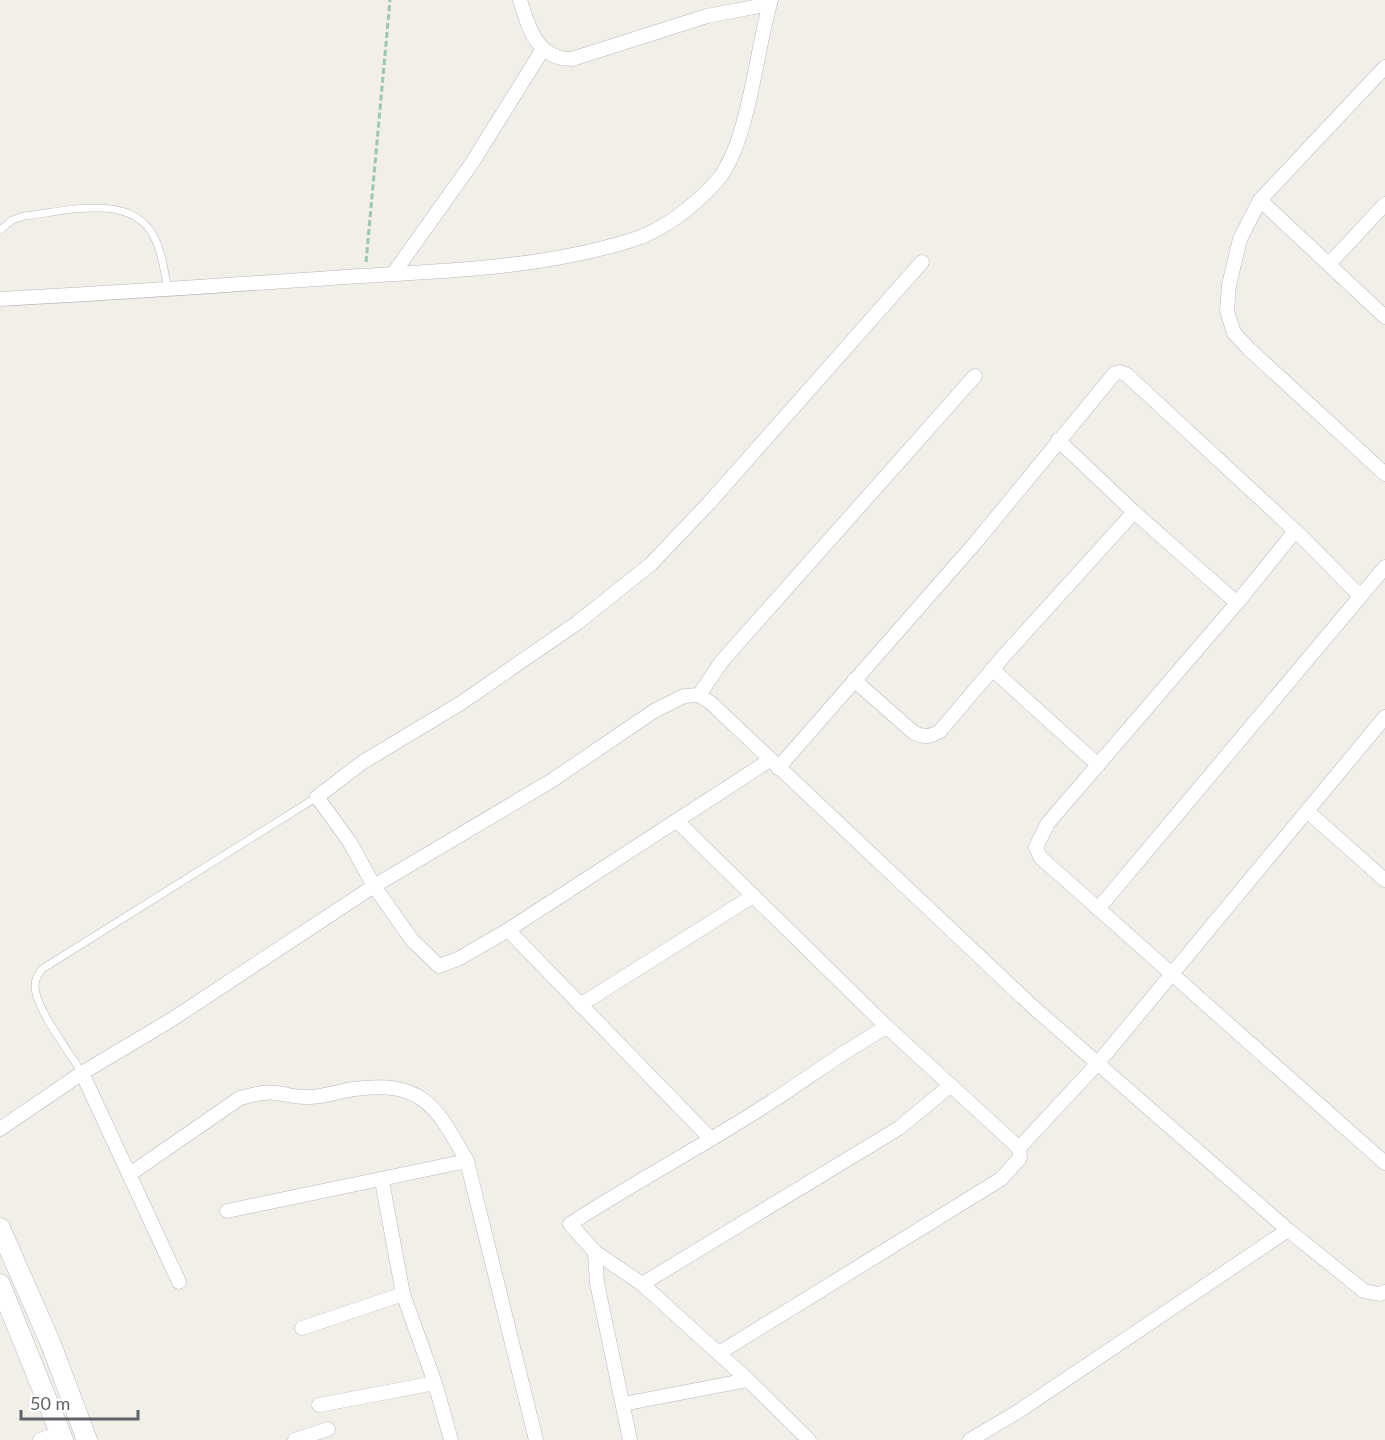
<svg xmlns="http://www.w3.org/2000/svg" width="1385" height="1440" viewBox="0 0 1385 1440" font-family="Lato,sans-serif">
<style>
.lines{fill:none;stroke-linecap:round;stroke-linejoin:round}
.lane-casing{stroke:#b5b8bc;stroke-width:8}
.street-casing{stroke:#b5b8bc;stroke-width:15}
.secondary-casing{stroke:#b6babf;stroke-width:21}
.path{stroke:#9cc7a9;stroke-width:3;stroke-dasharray:6 3;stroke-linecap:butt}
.lane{stroke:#fff;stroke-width:7}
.street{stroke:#fff;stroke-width:14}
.secondary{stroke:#fff;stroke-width:20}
</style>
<rect width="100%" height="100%" fill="#f1efe8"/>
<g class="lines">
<g class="lane-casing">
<g id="lane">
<path d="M0,230l12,-10 12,-4c39,-4 106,-24 129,19 9,16 11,36 15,54"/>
<path d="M82,1073c-12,-20 -47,-65 -47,-87 0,-8 3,-11 7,-17l275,-172"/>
</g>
</g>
<g class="street-casing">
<g id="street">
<path d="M520,0c9,29 17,59 52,59l135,-43 63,-12"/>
<polyline points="1385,67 1260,200 1240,239 1229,285 1227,311 1234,333 1249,349 1385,474"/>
<polyline points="1260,200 1385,317"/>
<polyline points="922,262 709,503 651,564 577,623 461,703 363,762 317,797 349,841 374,886 551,781 654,711 684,696 699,695 711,703 1032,1006 1288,1230 1364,1291 1379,1294 1385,1292"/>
<polyline points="1329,264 1385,204"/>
<polyline points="393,274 472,163 543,49"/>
<path d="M0,299c115,-6 230,-14 345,-22 96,-6 195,-8 287,-37 31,-9 63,-35 84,-58 33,-37 40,-133 55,-182"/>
<polyline points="1058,440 1134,512 1237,603"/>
<polyline points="1295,531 1237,603 1048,823 1036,847 1040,857 1385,1163"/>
<polyline points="992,669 1098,765"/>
<path d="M854,680l59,52c11,6 17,5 27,-1l62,-73 132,-146"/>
<polyline points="699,695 722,661 975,376"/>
<polyline points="778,768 976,542 1115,373 1120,372 1127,375 1302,537 1359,595"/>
<polyline points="1307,811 1385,880"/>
<polyline points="677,821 887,1027 1019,1148 1020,1158 1001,1179 719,1353"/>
<polyline points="1098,909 1385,567"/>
<polyline points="508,930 710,1138"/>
<polyline points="580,1005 753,896"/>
<polyline points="82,1073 179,1282"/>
<polyline points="0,1129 82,1073 171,1020 374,886 412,940 439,966 458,959 508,930 770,760"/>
<polyline points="1019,1148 1098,1063 1385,717"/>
<path d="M130,1174l110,-76c12,-3 24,-7 36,-5 11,1 21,5 32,4 16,0 31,-6 46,-8 69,-9 82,17 113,72"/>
<polyline points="382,1181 403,1294 435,1383 451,1440"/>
<polyline points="227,1211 467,1161 536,1440"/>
<polyline points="595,1252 597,1283 630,1440"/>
<polyline points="642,1284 899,1128 951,1085"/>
<polyline points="302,1328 403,1294"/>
<polyline points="623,1404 748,1380"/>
<polyline points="319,1405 435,1383"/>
<polyline points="40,1440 61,1433"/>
<polyline points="295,1440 328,1429"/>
<path d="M809,1440l-61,-60 -106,-96 -47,-32 -25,-28c66,-43 135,-79 201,-122 39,-25 75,-53 116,-75"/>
<polyline points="970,1440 1019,1411 1288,1230"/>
</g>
</g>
<g class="secondary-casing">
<g id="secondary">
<polyline points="0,1228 50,1342 87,1440"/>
<polyline points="0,1284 63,1440"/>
</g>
</g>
<polyline class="path" points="366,262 390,0"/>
<use href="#lane" class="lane"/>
<use href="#street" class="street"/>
<use href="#secondary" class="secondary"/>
</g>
<path d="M21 1410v9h117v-9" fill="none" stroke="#5f6368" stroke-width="3"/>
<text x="30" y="1410" font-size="18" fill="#5f6368" stroke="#ffffff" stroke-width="4.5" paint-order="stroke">50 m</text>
</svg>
